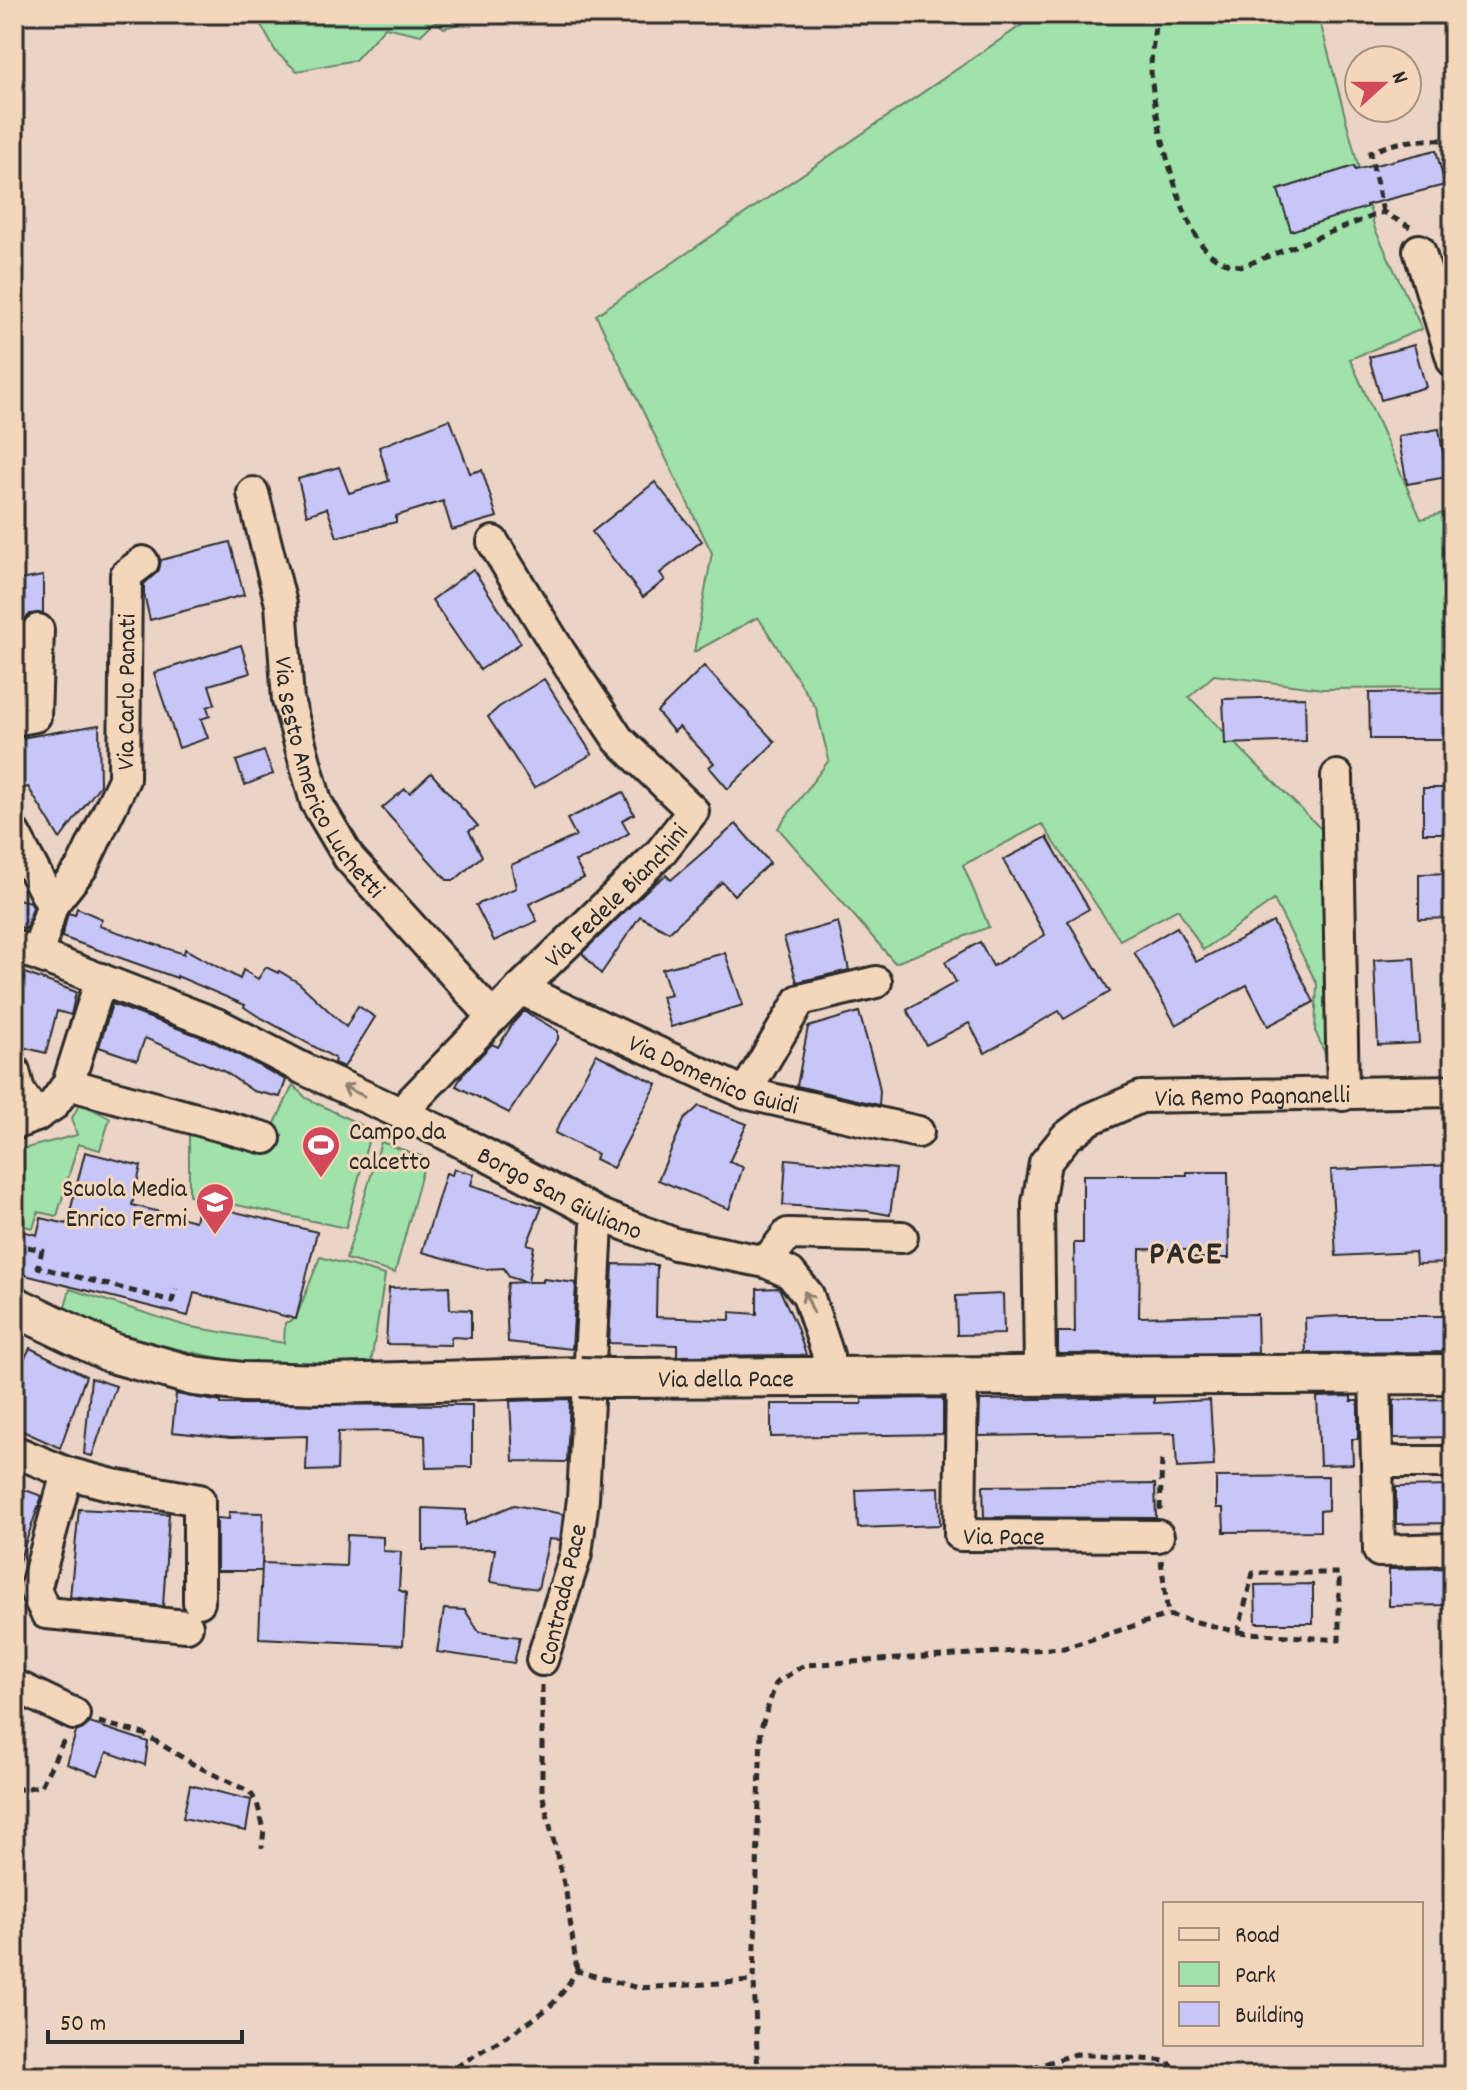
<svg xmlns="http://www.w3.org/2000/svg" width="1467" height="2090" viewBox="0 0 1467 2090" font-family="Dekko,sans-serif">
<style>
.green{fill:#a1e1aa;stroke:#66866a;stroke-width:2}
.building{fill:#c8c5f8;stroke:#2b2b2b;stroke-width:2}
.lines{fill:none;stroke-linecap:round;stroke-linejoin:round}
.minor-casing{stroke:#2b2b2b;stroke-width:36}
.major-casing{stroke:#2b2b2b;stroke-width:44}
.path{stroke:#2b2b2b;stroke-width:5;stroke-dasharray:8 6;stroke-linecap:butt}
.minor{stroke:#f4d7ba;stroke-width:30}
.major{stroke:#f4d7ba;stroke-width:38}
.major-bridge-casing{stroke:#2b2b2b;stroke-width:44;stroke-linecap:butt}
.major-bridge{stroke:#f4d7ba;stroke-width:38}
.oneway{stroke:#908172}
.labels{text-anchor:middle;stroke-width:6;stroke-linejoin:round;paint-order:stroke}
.street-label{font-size:26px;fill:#2b2b2b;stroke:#f4d7ba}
.poi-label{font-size:26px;fill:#2b2b2b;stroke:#f4d7ba;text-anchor:start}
.district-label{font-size:34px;font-weight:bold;letter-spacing:2px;fill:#2b2b2b;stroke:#f4d7ba}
</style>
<rect width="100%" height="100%" fill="#ebd3c6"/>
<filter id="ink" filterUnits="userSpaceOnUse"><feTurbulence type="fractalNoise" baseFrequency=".0125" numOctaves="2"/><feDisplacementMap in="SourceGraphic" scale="16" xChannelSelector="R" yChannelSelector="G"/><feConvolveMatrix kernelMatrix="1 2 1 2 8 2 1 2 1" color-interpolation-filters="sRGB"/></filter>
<g filter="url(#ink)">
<g class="green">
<polygon points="255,14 470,14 468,22 444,28 435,21 421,35 385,27 355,60 297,71 276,52"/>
<polygon points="1038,14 1318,14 1375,229 1422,329 1350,359 1421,519 1453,510 1453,688 1323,689 1214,675 1189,697 1322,830 1329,1062 1315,1031 1317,984 1274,900 1203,950 1178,909 1120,940 1042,824 963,865 989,927 895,963 778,828 829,760 816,708 758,617 694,652 712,553 596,315"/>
<polygon points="293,1085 306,1098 371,1130 346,1228 189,1195 189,1130 264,1147"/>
<polygon points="80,1103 110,1118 100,1150 78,1144 57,1216 38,1212 33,1228 14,1224 14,1151 77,1135 72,1118"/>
<polygon points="381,1142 426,1158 395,1273 346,1259"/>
<polygon points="320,1257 385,1275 370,1369 280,1371 60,1324 70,1289 186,1326 284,1343 285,1323 296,1318"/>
</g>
<g class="building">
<polygon points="1436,150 1445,185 1366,205 1367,207 1291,231 1278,190 1354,166 1355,170"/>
<polygon points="1414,345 1426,387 1381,400 1369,357"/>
<polygon points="450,419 470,473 482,470 497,517 452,530 443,501 396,516 396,522 337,537 327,508 307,515 298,479 339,467 349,493 389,481 379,447"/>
<polygon points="1439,429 1447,477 1407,484 1398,436"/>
<polygon points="655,482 702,541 660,573 665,580 643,597 592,532"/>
<polygon points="230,542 244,595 150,620 144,594 144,584 159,570 161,560"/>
<polygon points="473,569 521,643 480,670 432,600"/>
<polygon points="43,576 43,613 30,614 21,625 14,626 14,581"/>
<polygon points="241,645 250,673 209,685 215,704 207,707 210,716 201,719 208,738 179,748 154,673"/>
<polygon points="704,666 775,742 728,789 709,767 714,763 679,727 674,732 657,712"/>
<polygon points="544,679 592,754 534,788 488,717 499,707"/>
<polygon points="1453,692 1453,739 1370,739 1369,693"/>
<polygon points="1305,697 1306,741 1225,744 1223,699"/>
<polygon points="99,725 100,785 60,839 28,787 24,788 14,774 14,739"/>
<polygon points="264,751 273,774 245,785 236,761"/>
<polygon points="431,773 478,826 469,831 482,856 455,880 447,880 382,808 405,789 410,793"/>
<rect x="1423" y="788" width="30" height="45"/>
<polygon points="623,792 634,814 622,820 629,833 588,857 575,861 584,878 529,904 537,921 494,941 476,905 516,888 511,865 576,836 567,819"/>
<polygon points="736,824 770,863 734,895 722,882 669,932 640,916 601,974 582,953 647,890 666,875 671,880"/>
<polygon points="1047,837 1089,909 1068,921 1110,992 1064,1019 1059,1011 985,1053 969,1023 926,1045 907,1010 956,982 945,962 980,942 993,966 1045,935 1003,860"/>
<polygon points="1453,873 1453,918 1419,919 1419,874"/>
<polygon points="14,898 30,902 33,907 26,929 14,925"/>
<polygon points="77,908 102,919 99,926 184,954 185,949 240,979 243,970 258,979 266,967 278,973 279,971 299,983 346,1027 358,1006 375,1017 344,1067 334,1063 335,1058 256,1015 244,1007 245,1005 177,976 177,978 62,937 68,913 75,915"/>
<polygon points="838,922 849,970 797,982 784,938"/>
<polygon points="1273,922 1314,1002 1268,1026 1247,985 1176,1025 1134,952 1177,927 1196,962"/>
<polygon points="725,953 743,1005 671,1027 662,997 671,995 662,969"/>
<polygon points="1414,958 1419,1043 1378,1045 1374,960"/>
<polygon points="14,969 76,992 71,1015 57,1011 46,1053 14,1045"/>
<polygon points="112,1004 212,1041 286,1080 280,1097 253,1091 225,1072 145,1038 137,1060 99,1047"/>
<polygon points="524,1011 558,1031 558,1039 509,1113 456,1086 463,1074 492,1044 498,1047 513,1023"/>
<polygon points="859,1012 877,1076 880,1091 879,1105 797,1086 808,1027"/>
<polygon points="596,1054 657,1084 613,1168 595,1159 597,1154 555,1133"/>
<polygon points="699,1106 747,1124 729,1162 743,1167 729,1209 658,1180 684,1120"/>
<polygon points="85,1152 141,1166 132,1205 195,1221 199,1203 317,1232 296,1319 194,1293 188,1316 17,1273 20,1261 14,1260 14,1229 37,1235 41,1218 67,1224"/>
<polygon points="786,1159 896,1169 890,1215 868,1211 783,1205"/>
<polygon points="1453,1165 1453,1263 1416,1264 1415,1252 1336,1256 1331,1170"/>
<polygon points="454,1169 474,1174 471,1185 542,1207 527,1244 534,1246 528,1282 543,1282 543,1279 576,1283 572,1349 508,1342 506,1298 508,1283 526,1282 509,1277 504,1268 485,1269 422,1252 446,1173 452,1175"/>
<polygon points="1187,1172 1228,1172 1229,1258 1188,1258 1188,1250 1140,1249 1139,1317 1257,1314 1258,1353 1058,1354 1058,1332 1075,1332 1074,1243 1083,1243 1083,1175 1187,1175"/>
<polygon points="613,1264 657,1265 656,1317 730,1320 730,1312 757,1314 757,1289 779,1288 796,1325 806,1355 677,1356 677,1345 609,1343"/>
<polygon points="449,1286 450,1309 471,1310 471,1338 451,1337 451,1345 386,1344 389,1288"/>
<polygon points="1003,1294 1004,1334 957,1335 956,1296"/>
<polygon points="1341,1316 1453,1316 1453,1352 1306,1353 1305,1318"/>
<polygon points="30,1348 86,1376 60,1448 14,1427 14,1379"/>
<polygon points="91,1378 116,1386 92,1456 84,1454"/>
<polygon points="176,1394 221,1402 221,1404 472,1405 472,1467 426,1468 425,1436 388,1431 338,1432 337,1470 306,1471 307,1436 231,1438 172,1432"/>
<polygon points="1351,1396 1351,1401 1358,1401 1358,1439 1352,1439 1353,1464 1320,1465 1317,1397"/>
<polygon points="1154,1397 1154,1403 1210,1400 1214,1466 1177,1468 1175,1433 979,1436 980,1400"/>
<polygon points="943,1398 943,1434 771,1437 771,1404 862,1404 862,1399"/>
<polygon points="570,1399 567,1462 513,1461 510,1401"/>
<polygon points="1453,1399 1453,1437 1394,1438 1394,1400"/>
<polygon points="1328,1476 1328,1510 1320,1511 1320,1531 1224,1532 1223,1508 1216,1508 1216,1477"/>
<polygon points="1155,1484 1156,1518 984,1517 983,1486"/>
<polygon points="14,1486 42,1496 17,1567 14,1567"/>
<polygon points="1453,1486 1453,1523 1396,1524 1396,1487"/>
<polygon points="939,1487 940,1525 858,1528 856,1490"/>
<polygon points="514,1505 563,1514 560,1540 549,1539 538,1589 490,1582 495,1549 423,1550 423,1508 466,1510 466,1525"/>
<polygon points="79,1509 169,1514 163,1606 70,1597"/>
<polygon points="229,1512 263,1513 262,1571 217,1571 217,1518 229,1519"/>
<polygon points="347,1535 383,1537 383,1551 401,1552 399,1590 406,1593 403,1645 259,1638 262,1563 346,1566"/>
<polygon points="1453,1568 1453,1605 1389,1606 1389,1569"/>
<polygon points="1313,1584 1313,1623 1256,1623 1255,1585"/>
<polygon points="444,1609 465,1610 479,1632 520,1637 514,1663 437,1652"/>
<polygon points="90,1723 148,1742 145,1765 107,1752 98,1775 67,1764 76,1732 83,1729"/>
<polygon points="190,1785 251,1800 246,1831 183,1818"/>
</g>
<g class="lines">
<g class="minor-casing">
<g id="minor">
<polyline points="1419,250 1453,361"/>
<path id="s1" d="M253,493l28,111 7,96 28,102 33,56 144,159"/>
<polyline points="14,720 35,716 38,630"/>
<polyline points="1337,776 1343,1095"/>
<polyline points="14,833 52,905"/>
<path id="s2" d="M14,946l205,79 85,44 140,64 156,82 75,29 91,18 24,11 18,22 20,60 1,22"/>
<path id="s3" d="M38,954l14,-49 30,-38 42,-88 2,-204 17,-13"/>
<path id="s4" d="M520,989l225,104 173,39"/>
<polyline points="14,1071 19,1091 36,1116"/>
<polyline points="68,1084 265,1138"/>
<polyline points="745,1093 800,1000 876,982"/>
<path id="s5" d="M404,1115l7,-13 109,-113 140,-136 33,-42 -75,-72 -58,-87 -67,-110"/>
<polyline points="14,1124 36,1116 53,1105 68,1084 101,979"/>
<polyline points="766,1262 788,1234 902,1237"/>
<path id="s6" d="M1040,1374l-2,-171 7,-40 21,-26 24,-18 51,-22 312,-6"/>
<polyline points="1375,1374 1379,1551 1453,1549"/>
<path id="s7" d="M962,1375l-2,160 198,1"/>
<polyline points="14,1451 67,1473 113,1485 199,1500 199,1602"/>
<polyline points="1378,1462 1453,1462"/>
<polyline points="67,1473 35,1590 46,1613 187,1626"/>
<polyline points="542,1660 576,1554 583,1499 597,1224 600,1215"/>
<polyline points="14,1685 74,1714"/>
</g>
</g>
<g class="major-casing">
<g id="major">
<polyline points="14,1306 112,1353 194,1376 243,1382 330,1384 580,1377"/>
<path id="s8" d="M610,1378l843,-4"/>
</g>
</g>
<g class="path">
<path d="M1156,14c-1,18 -5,38 -5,56 1,39 29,158 58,183 10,9 21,12 34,13l140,-54 27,15"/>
<path d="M1383,212l-13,-59c26,-13 55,-15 83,-12"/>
<polyline points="14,1244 42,1250 38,1267 172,1301 176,1289"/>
<polyline points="1160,1510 1162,1459"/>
<polyline points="1161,1560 1168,1615 1238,1632 1253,1573 1339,1573 1339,1640 1238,1632"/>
<polyline points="542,1685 542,1793 566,1892 577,1971"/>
<polyline points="14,1722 28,1722"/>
<polyline points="99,1722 144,1734 193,1764 250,1792 257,1803 264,1829 262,1848"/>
<polyline points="14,1790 41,1786 65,1738"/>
<path d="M445,2076c33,-27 73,-42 105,-70 11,-9 19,-24 27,-35l61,17 116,-7"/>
<polyline points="758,2076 754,1981 761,1728 776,1683 804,1665 1064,1648 1168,1615"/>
<polyline points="1005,2076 1076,2054 1168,2061 1179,2076"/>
</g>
<use href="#minor" class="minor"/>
<use href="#major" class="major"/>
<g class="major-bridge-casing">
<polyline id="major-bridge" points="580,1377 610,1378"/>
</g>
<use href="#major-bridge" class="major-bridge"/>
</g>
<defs><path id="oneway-shaft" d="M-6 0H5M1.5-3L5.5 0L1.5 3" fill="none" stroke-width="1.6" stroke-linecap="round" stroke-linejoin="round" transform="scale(2)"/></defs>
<g class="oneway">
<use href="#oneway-shaft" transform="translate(353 1091) rotate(-155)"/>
<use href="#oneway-shaft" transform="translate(809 1302) rotate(-113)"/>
</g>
</g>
<defs>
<g id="stadium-pin" transform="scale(2)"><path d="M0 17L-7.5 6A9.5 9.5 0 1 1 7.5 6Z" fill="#d1495b" stroke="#f4d7ba"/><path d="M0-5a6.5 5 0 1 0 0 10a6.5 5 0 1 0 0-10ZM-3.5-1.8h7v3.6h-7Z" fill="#fff"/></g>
<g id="school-pin" transform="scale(2)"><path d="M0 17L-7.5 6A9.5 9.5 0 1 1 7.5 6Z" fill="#d1495b" stroke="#f4d7ba"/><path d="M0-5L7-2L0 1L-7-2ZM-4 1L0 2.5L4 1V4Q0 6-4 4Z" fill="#fff"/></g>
</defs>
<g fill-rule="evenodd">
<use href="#stadium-pin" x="321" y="1145"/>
<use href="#school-pin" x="215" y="1202"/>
</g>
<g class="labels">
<g class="street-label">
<text dy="9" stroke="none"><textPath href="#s3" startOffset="284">Via Carlo Panati</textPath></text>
<text dy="9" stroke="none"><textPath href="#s1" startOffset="298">Via Sesto Americo Luchetti</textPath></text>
<text dy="9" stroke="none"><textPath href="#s5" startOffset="306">Via Fedele Bianchini</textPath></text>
<text dy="9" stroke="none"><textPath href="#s4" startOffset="212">Via Domenico Guidi</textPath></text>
<text dy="9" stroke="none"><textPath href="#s6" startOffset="442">Via Remo Pagnanelli</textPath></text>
<text dy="9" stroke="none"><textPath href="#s2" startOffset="600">Borgo San Giuliano</textPath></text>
<text dy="9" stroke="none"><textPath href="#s8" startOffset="116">Via della Pace</textPath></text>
<text dy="9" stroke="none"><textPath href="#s7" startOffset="204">Via Pace</textPath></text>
<text transform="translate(561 1594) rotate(-77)" y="9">Contrada Pace</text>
</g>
<g class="poi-label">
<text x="349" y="1139">Campo da<tspan x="349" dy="30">calcetto</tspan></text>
<text x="187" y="1196" text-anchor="end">Scuola Media<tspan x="187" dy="30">Enrico Fermi</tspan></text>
</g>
<g class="district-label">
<text x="1186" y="1263">PACE</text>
</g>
</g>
<rect width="1467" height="2090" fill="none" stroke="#f4d7ba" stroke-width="48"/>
<rect x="24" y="24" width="1419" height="2042" fill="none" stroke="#2b2b2b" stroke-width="3" filter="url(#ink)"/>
<rect x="1163" y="1902" width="260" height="144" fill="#f4d7ba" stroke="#a49281" stroke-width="2"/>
<rect x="1179" y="1928" width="40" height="12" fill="#f4d7ba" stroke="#a49281" stroke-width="2"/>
<text x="1235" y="1942" font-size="24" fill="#2b2b2b">Road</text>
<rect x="1179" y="1962" width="40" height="24" fill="#a1e1aa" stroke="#a49281" stroke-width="2"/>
<text x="1235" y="1982" font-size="24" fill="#2b2b2b">Park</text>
<rect x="1179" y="2002" width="40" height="24" fill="#c8c5f8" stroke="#a49281" stroke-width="2"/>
<text x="1235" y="2022" font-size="24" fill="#2b2b2b">Building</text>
<g transform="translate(1383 84) rotate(69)"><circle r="38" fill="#f4d7ba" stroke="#a49281" stroke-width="2"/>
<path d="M0-6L14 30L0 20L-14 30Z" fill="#d1495b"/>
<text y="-12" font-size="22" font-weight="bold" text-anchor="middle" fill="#2b2b2b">N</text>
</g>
<path d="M48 2030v12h194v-12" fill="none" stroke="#2b2b2b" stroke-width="4"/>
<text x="60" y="2030" font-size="24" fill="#2b2b2b" stroke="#f4d7ba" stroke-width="6" paint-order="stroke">50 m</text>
</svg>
